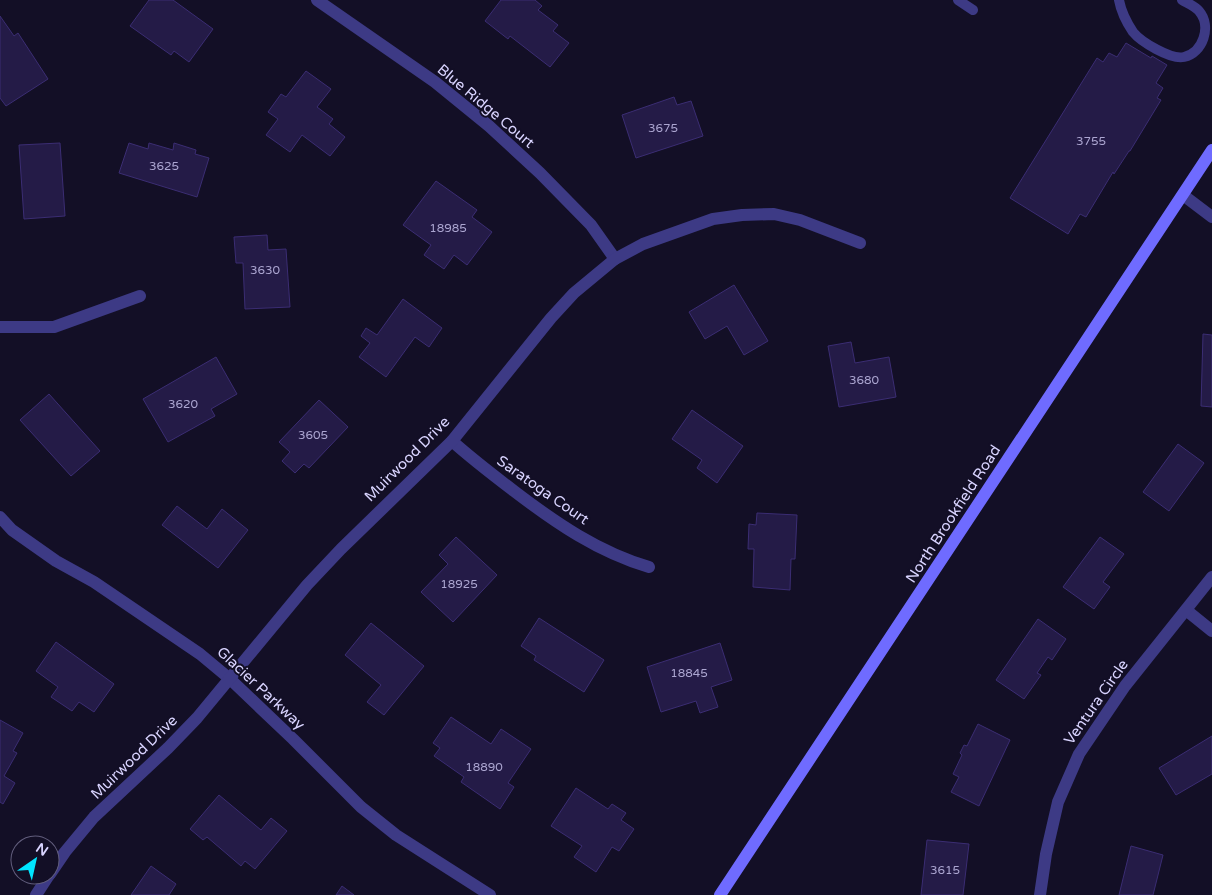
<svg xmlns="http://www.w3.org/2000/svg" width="1212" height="895" viewBox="0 0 1212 895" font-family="'Varela Round',sans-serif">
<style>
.building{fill:#241b47;stroke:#3b2d73}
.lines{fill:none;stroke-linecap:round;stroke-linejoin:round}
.lane{stroke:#3d3a85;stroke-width:10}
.street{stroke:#3d3a85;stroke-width:12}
.secondary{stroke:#6f6bff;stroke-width:12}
.labels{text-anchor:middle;stroke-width:4;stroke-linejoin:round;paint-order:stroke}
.number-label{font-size:12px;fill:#aca6d1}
.street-label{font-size:15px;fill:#d9d4ff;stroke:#130f26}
</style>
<rect width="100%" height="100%" fill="#130f26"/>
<g class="building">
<polygon points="149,0 173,0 213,29 189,62 174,51 171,55 130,26"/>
<polygon points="501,0 535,0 542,6 538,10 558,25 553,31 569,43 550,67 510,36 508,39 485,21"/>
<polygon points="0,16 14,36 18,33 48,79 6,106 0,98"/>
<polygon points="1126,43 1151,58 1152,56 1167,65 1156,83 1163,88 1157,98 1161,100 1130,151 1129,151 1114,174 1113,172 1086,217 1080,214 1068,234 1010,198 1097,58 1103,62 1109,53 1117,57"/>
<polygon points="306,71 331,89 317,107 333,119 329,124 345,137 330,156 302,135 290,152 266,135 278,119 268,112 281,94 286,97"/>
<polygon points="674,97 677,105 691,101 703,136 636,158 622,115"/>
<polygon points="60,143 65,216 24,219 19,145"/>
<polygon points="129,143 148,149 149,143 173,150 174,143 196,150 195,154 209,158 197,197 119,173"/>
<polygon points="436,181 477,210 472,217 492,232 467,265 454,255 444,269 424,255 431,245 403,225"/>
<polygon points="267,235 268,250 286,249 290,307 245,309 243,263 236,263 234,237"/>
<polygon points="734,285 768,341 744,355 727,326 705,339 689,312"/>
<polygon points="403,299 442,328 429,347 415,337 386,377 359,357 370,343 361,336 366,328 377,335"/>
<polygon points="1203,334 1212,335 1212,407 1201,406"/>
<polygon points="851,342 855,363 889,357 896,397 839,407 828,346"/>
<polygon points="216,357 237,394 211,409 215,416 168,442 143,399"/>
<polygon points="49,394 100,451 71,476 20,420"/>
<polygon points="319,400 348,427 309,468 304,464 295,473 282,461 290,452 279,442"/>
<polygon points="692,410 743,446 717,483 697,468 702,460 672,439"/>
<polygon points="1178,444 1204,463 1169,511 1143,492"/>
<polygon points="177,506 207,529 222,509 248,530 218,568 162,525"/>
<polygon points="757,513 797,515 795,559 791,559 790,590 753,587 754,549 748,549 749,524 756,525"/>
<polygon points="456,537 497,575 453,622 421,592 448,564 439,555"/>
<polygon points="1100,537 1124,554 1103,582 1110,587 1094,609 1063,587"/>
<polygon points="539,618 604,660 584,692 534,660 536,656 521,646"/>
<polygon points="1038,619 1066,639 1052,660 1048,657 1037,673 1041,675 1024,699 996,680"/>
<polygon points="371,623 424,666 384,715 367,702 381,685 345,655"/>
<polygon points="56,642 114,684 94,712 79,702 72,711 51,697 58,687 36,671"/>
<polygon points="720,643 732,680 711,687 718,707 700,713 696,701 661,712 647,667"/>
<polygon points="451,717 491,744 501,729 531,749 508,783 514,787 500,809 461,782 464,777 434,756 440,748 433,743"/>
<polygon points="0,720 23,733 13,751 17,753 4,776 15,783 3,804 0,802"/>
<polygon points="978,724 1010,740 979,806 951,792 959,777 953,774 962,755 960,753 964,745 967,746"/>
<polygon points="1212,736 1212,774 1176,795 1159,768"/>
<polygon points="576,788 608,809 612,804 626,813 621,820 634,829 619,851 612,847 596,872 574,857 582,846 551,826"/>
<polygon points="219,795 261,830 271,818 287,831 255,869 245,861 241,866 207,837 203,840 190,829"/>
<polygon points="927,840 969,844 963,895 921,895"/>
<polygon points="1131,846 1163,855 1153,895 1119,895"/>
<polygon points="151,866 176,884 169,895 131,895"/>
<polygon points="342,886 354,895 336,895"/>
</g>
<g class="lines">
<g class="lane">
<polyline points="958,0 973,10"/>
<path d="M1119,0c2,11 8,23 14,32 8,10 38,28 51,25 19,-4 28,-31 15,-46 -4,-5 -12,-8 -17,-11"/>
</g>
<g class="street">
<polyline points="317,0 435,82 489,126 540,173 591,225 615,259"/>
<polyline points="1183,195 1212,217"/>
<polyline points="0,327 54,327 140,296"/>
<path d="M452,441c20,18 41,34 62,50 42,32 84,61 135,76"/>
<polyline points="0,517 12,530 56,561 94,582 200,654 230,679 293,739 361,807 396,835 490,895"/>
<polyline points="1186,610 1212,631"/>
<polyline points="50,874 65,852 94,817 168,748 197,718 307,585 341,549 452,441 551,318 574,293 615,259 643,244 713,219 742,215 774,214 800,220 860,243"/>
<polyline points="36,895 49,875"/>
<polyline points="1040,895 1046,854 1058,802 1079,754 1125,686 1212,577"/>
</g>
<polyline class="secondary" points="720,895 1212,150"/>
</g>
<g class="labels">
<g class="number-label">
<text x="663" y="132">3675</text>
<text x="1091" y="145">3755</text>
<text x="164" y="170">3625</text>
<text x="448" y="232">18985</text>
<text x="265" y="274">3630</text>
<text x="864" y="384">3680</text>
<text x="183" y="408">3620</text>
<text x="313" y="439">3605</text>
<text x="459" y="588">18925</text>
<text x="689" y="677">18845</text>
<text x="484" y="771">18890</text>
<text x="945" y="874">3615</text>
</g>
<g class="street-label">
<text transform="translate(486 106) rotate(40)" y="5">Blue Ridge Court</text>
<text transform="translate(407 459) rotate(-45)" y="5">Muirwood Drive</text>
<text transform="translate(543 490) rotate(35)" y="5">Saratoga Court</text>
<text transform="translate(953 514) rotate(-57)" y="5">North Brookfield Road</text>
<text transform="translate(261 688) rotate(43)" y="5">Glacier Parkway</text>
<text transform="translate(1096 702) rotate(-55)" y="5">Ventura Circle</text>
<text transform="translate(134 757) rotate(-44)" y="5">Muirwood Drive</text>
</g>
</g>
<g transform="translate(35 860) rotate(34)"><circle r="24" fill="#130f26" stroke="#625e7d"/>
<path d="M0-4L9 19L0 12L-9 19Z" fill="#00e5ff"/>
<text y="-8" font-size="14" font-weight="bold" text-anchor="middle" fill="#d9d4ff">N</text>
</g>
</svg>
